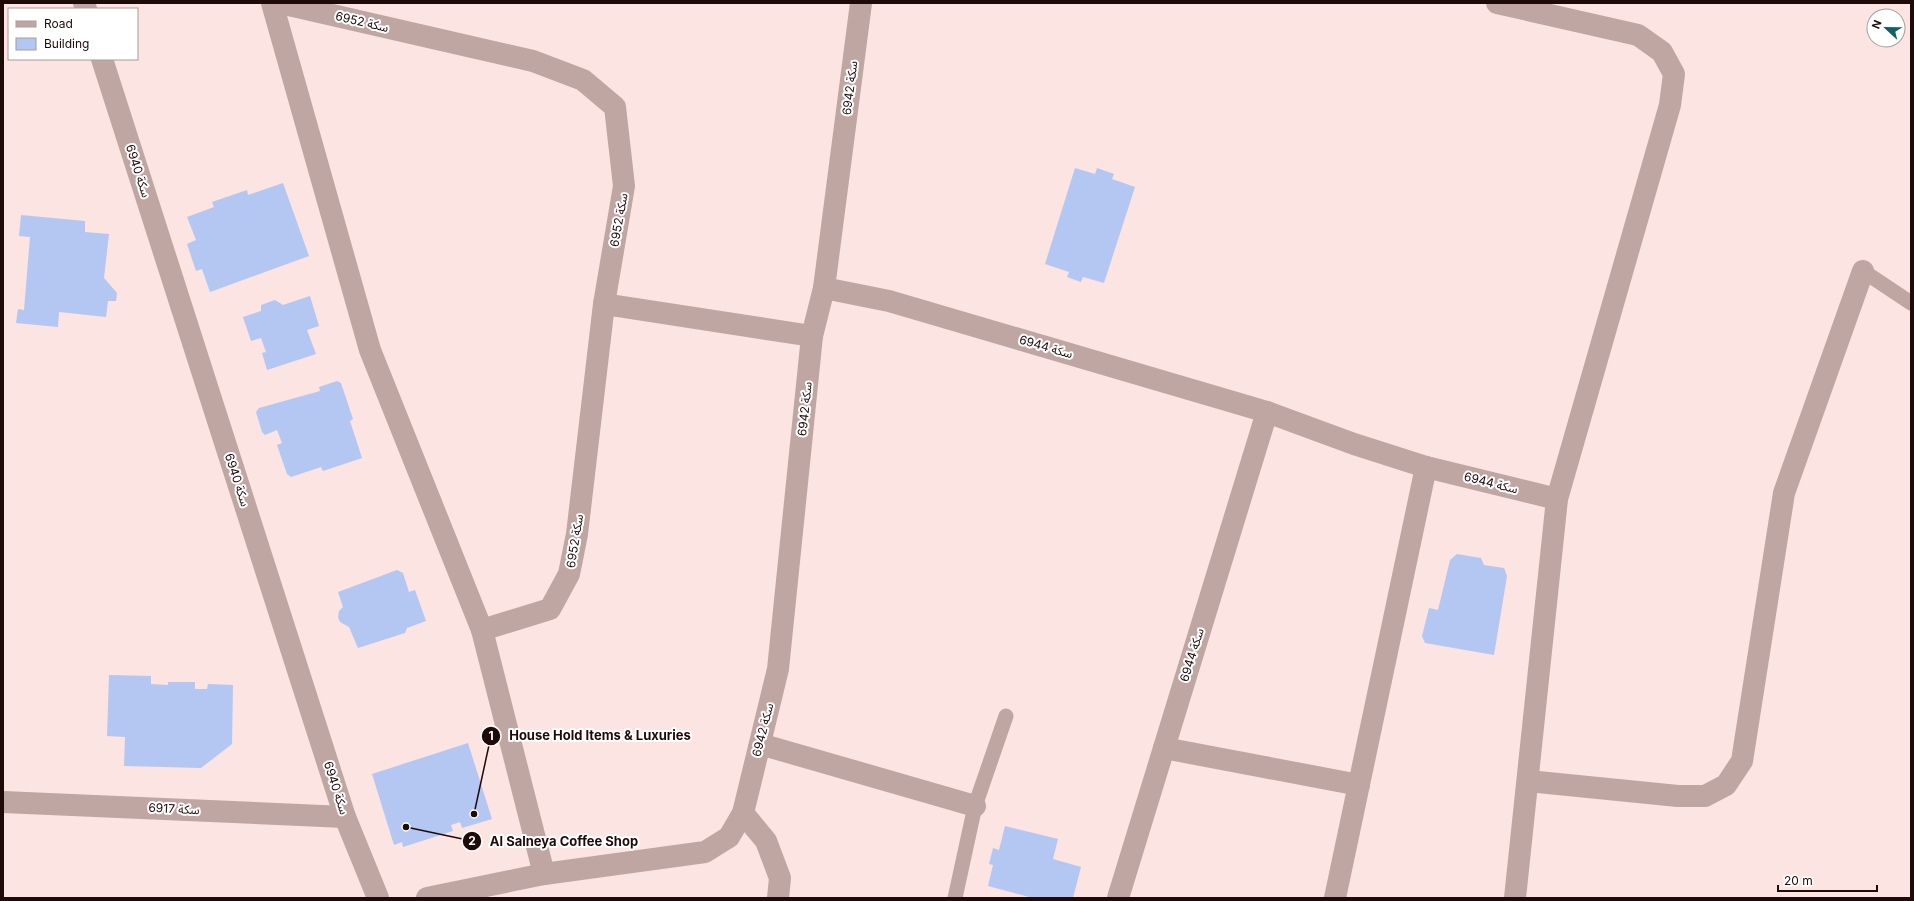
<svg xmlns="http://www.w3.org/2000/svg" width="1914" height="901" viewBox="0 0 1914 901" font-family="Inter,'Noto Sans Arabic',sans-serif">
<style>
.building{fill:#b3c7f2}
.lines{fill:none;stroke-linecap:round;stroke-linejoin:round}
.service{stroke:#bfa6a3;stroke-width:15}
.minor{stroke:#bfa6a3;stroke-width:22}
.labels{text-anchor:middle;stroke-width:4;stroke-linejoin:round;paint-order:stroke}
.street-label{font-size:12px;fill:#1d0a09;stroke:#fff}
.leader{fill:none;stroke:#1d0a09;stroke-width:1.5}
.callout-dot{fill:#1d0a09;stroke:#fff;stroke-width:1.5}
.mark-label{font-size:12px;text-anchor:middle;font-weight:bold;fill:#fff}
.callout-label{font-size:13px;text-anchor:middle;font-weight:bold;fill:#1d0a09;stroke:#fff;stroke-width:4;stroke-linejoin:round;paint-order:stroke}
</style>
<rect width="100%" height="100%" fill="#fbe4e1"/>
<g class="building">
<polygon points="1075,168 1095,174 1097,168 1114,174 1112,179 1135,187 1104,283 1083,277 1081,282 1067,277 1069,272 1045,264"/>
<polygon points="283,183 309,256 210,292 202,269 196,271 187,244 196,240 187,217 214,207 212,202 247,190 248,195"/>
<polygon points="21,215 85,221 85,232 109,234 104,278 117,293 116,301 108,301 106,317 59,312 58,327 16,323 18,309 24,310 30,237 19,236"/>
<polygon points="310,296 319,326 307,330 316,354 267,370 262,353 266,352 261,338 251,341 243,317 261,311 261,305 275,300 283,305"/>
<polygon points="337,381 341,383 353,419 350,421 362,458 323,471 321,467 291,477 287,474 277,445 282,443 277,430 265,435 262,432 256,412 259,408 320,391 319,387"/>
<polygon points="1457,554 1481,558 1484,565 1504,568 1507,576 1494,655 1425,643 1422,636 1429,608 1438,610 1450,560"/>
<polygon points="397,570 403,573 409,592 415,590 426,621 407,628 405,633 358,648 349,627 340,622 338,617 339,611 343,607 338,592"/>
<polygon points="109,675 151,676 151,684 168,685 168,682 195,682 195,689 207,689 208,684 233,685 232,744 201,768 124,766 125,737 107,736"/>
<polygon points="468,743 492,819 462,828 460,822 451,825 453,831 403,847 402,842 394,845 372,774"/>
<polygon points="1005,826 1058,839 1053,859 1081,867 1073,898 1033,898 988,886 993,865 989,864 993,848 999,850"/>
</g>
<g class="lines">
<g class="service">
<polyline points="1863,271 1911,303"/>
<polyline points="955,898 975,806 1006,716"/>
</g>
<g class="minor">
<polyline points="84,3 86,9"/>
<polyline points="272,3 370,350 482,630 544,874"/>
<polyline points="280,3 533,61 583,80 615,107 624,186 604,304 577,534 569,574 550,609 482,630"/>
<polyline points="1497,3 1638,35 1662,52 1674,74 1670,105 1557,499 1515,898"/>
<polyline points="102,59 345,817 378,898"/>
<polyline points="824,288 889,301 1267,412 1354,444 1426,467 1557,499"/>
<polyline points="604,304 812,336"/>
<polyline points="760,744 975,806"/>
<polyline points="1164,748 1359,785"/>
<polyline points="1528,781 1678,796 1705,796 1726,785 1742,761 1784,493 1863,271"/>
<polyline points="3,802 345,817"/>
<polyline points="743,813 766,841 780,878 778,898"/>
<polyline points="427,898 544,874 705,852 729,837 743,813 778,669 812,336 824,288 861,3"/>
<polyline points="1118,898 1267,412"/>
<polyline points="1335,898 1426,467"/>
</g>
</g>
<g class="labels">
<g class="street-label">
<text transform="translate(362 22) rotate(13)" y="4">سكة 6952</text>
<text transform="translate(850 88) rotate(-83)" y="4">سكة 6942</text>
<text transform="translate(138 171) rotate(72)" y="4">سكة 6940</text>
<text transform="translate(619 220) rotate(-80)" y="4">سكة 6952</text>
<text transform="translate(1046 347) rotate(16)" y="4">سكة 6944</text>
<text transform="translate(805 409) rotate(-84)" y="4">سكة 6942</text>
<text transform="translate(237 480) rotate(72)" y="4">سكة 6940</text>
<text transform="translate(1491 483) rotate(14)" y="4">سكة 6944</text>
<text transform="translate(575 541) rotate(-81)" y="4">سكة 6952</text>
<text transform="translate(1192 655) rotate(-73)" y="4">سكة 6944</text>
<text transform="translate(763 730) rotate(-76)" y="4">سكة 6942</text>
<text transform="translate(336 788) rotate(72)" y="4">سكة 6940</text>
<text transform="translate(174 809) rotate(3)" y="4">سكة 6917</text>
</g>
</g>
<path class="leader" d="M474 814L491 736M406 827L472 841"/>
<g class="callout-dot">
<circle cx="474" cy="814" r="4"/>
<circle cx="406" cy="827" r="4"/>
<circle cx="491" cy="736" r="10"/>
<circle cx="472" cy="841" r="10"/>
</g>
<g class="mark-label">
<text x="491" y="740">1</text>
<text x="472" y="845">2</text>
</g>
<g class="callout-label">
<text x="600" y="740">House Hold Items &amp; Luxuries</text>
<text x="564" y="846">Al Salneya Coffee Shop</text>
</g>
<rect width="1914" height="901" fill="none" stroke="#1d0a09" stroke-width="8"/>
<rect x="8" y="8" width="130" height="52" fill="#ffffff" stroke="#a59d9d"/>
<rect x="16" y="21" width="20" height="6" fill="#bfa6a3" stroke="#a59d9d"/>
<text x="44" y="28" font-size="12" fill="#1d0a09">Road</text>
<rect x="16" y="38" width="20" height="12" fill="#b3c7f2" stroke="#a59d9d"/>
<text x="44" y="48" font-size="12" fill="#1d0a09">Building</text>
<g transform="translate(1886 28) rotate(292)"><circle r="19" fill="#ffffff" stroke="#a59d9d"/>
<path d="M0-3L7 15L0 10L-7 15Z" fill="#126169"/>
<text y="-6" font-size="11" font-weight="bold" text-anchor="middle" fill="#1d0a09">N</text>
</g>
<path d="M1778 885v6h99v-6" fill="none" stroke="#1d0a09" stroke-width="2"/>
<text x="1784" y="885" font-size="12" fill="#1d0a09" stroke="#ffffff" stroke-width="3" paint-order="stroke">20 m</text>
</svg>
